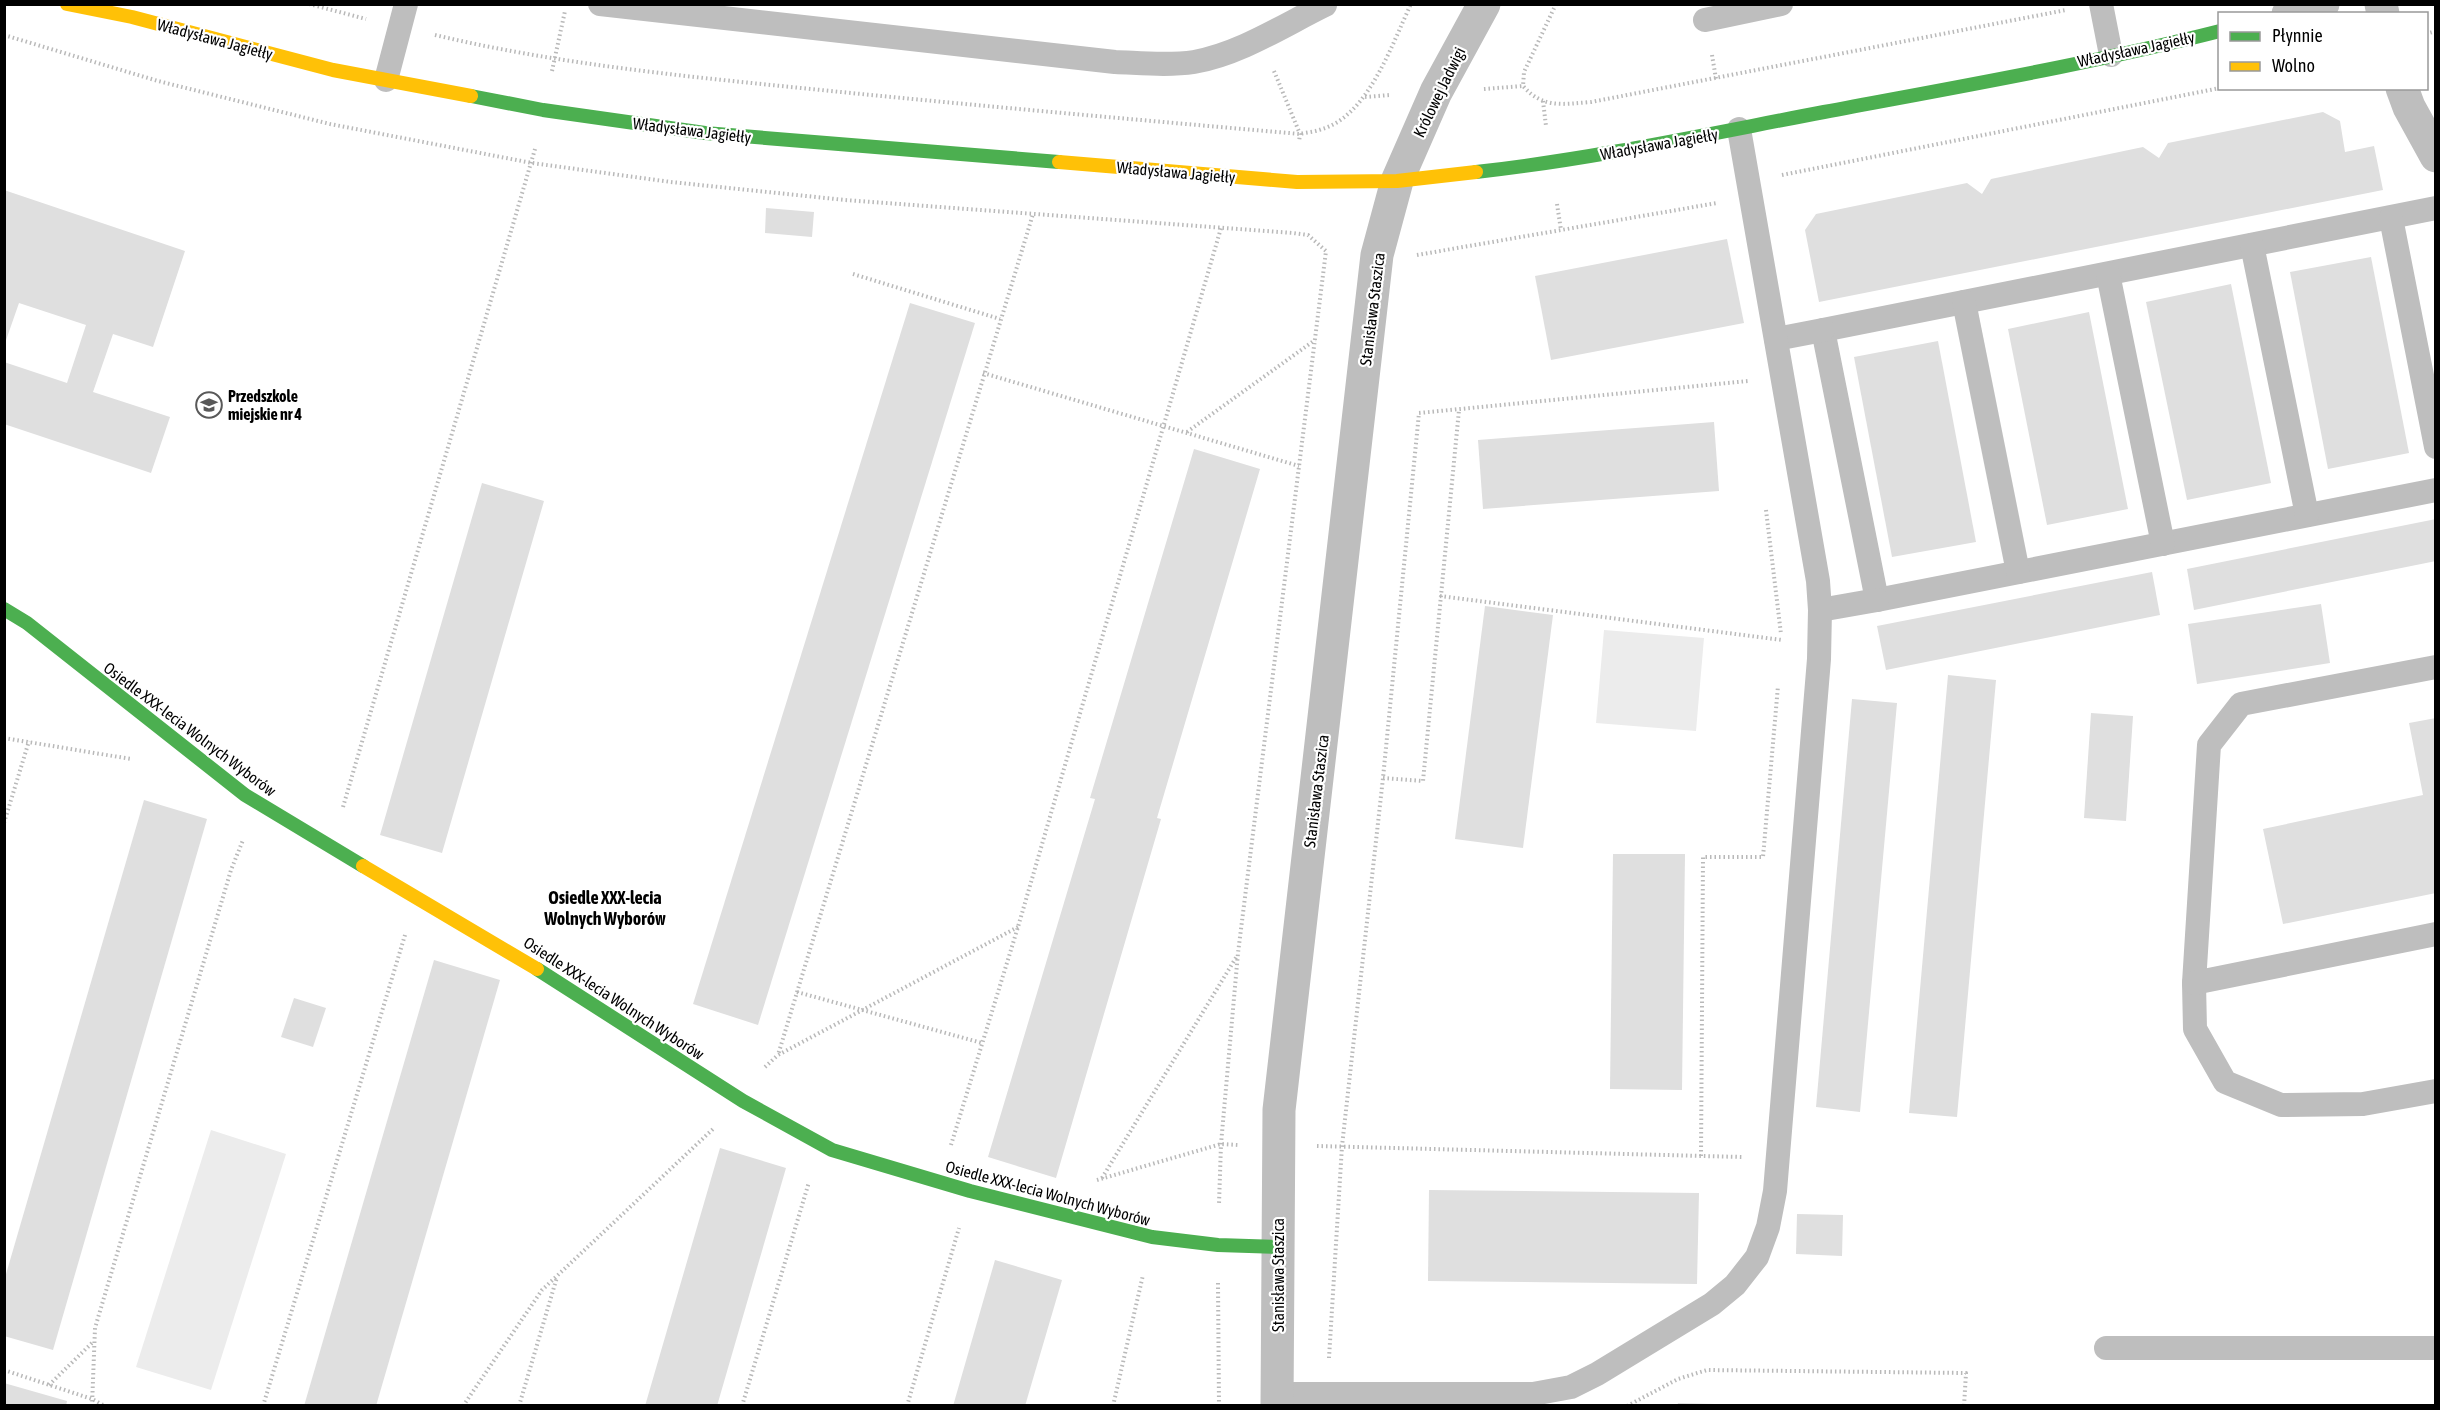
<svg xmlns="http://www.w3.org/2000/svg" width="2440" height="1410" viewBox="0 0 2440 1410" font-family="'Asap Condensed',sans-serif">
<style>
.green{fill:#ececec}
.building{fill:#dfdfdf}
.lines{fill:none;stroke-linecap:round;stroke-linejoin:round}
.path{stroke:#b9b9b9;stroke-width:4;stroke-dasharray:1.5 3;stroke-linecap:butt}
.lane{stroke:#bebebe;stroke-width:24}
.street{stroke:#bebebe;stroke-width:33}
.fast{stroke:#4caf50;stroke-width:14}
.slow{stroke:#ffc107;stroke-width:14}
.labels{text-anchor:middle;stroke-width:4.5;stroke-linejoin:round;paint-order:stroke}
.street-label{font-size:16px;fill:#000;stroke:#fff}
.poi-label{font-size:16px;font-weight:bold;fill:#000;stroke:#fff;text-anchor:start}
.neighbourhood-label{font-size:18px;font-weight:bold;fill:#000;stroke:#fff}
</style>
<rect width="100%" height="100%" fill="#fff"/>
<g class="green">
<polygon points="1604,630 1704,638 1696,731 1596,723"/>
<polygon points="211,1130 286,1154 211,1390 136,1367"/>
</g>
<g class="building">
<polygon points="2323,112 2340,121 2345,152 2374,146 2383,190 1819,302 1805,230 1816,214 1967,183 1982,194 1991,179 2143,147 2159,158 2168,143"/>
<polygon points="4,190 185,251 153,347 113,334 93,392 170,417 151,473 4,424 4,362 67,383 86,325 19,303 4,346"/>
<polygon points="766,208 814,212 812,237 765,233"/>
<polygon points="1727,239 1744,323 1551,360 1535,276"/>
<polygon points="2371,257 2409,453 2328,469 2290,272"/>
<polygon points="2231,284 2271,483 2187,500 2146,302"/>
<polygon points="910,303 975,323 758,1025 693,1004"/>
<polygon points="2089,312 2128,509 2047,525 2008,329"/>
<polygon points="1938,341 1976,542 1892,557 1854,357"/>
<polygon points="1714,422 1719,491 1483,509 1478,440"/>
<polygon points="1194,449 1260,469 1157,818 1161,819 1056,1178 988,1157 1095,799 1090,798"/>
<polygon points="482,483 544,501 442,853 380,835"/>
<polygon points="2436,519 2436,561 2194,610 2187,569"/>
<polygon points="2152,572 2160,615 1886,670 1877,626"/>
<polygon points="2321,604 2330,663 2197,684 2188,624"/>
<polygon points="1485,606 1553,615 1523,848 1455,839"/>
<polygon points="1948,675 1996,680 1957,1117 1909,1113"/>
<polygon points="1852,699 1897,703 1860,1112 1816,1107"/>
<polygon points="2091,713 2133,716 2126,821 2084,818"/>
<polygon points="2436,718 2436,893 2283,924 2263,829 2423,795 2409,723"/>
<polygon points="144,800 207,819 53,1350 4,1336 4,1281"/>
<polygon points="1613,854 1685,854 1682,1090 1610,1089"/>
<polygon points="434,960 500,980 376,1406 304,1406"/>
<polygon points="294,998 326,1008 313,1047 281,1037"/>
<polygon points="720,1148 786,1168 717,1406 645,1406"/>
<polygon points="1429,1190 1699,1193 1697,1284 1428,1281"/>
<polygon points="1797,1214 1843,1215 1842,1256 1796,1254"/>
<polygon points="995,1260 1062,1280 1025,1406 953,1406"/>
<polygon points="4,1383 67,1401 66,1406 4,1406"/>
<polygon points="1678,1403 1715,1404 1715,1406 1677,1406"/>
</g>
<g class="lines">
<g class="path">
<polyline points="309,4 366,19"/>
<path d="M1556,4l-32,68 -1,14c20,23 40,18 68,16l475,-92"/>
<polyline points="2426,34 2436,31"/>
<polyline points="4,35 158,81 330,124 532,163 671,182 845,200 1293,233 1308,235 1326,251 1238,953 1221,1144 1219,1204"/>
<path d="M435,35c126,30 257,42 386,55 159,16 319,30 479,44 7,-2 15,-2 22,-5 46,-13 70,-85 89,-125"/>
<polyline points="1712,55 1716,79"/>
<polyline points="552,71 565,11"/>
<polyline points="1274,71 1300,134 1299,142"/>
<polyline points="1484,89 1523,86"/>
<polyline points="1365,97 1390,95"/>
<polyline points="1543,101 1546,126"/>
<polyline points="1782,175 2220,88"/>
<polyline points="1557,204 1561,230"/>
<polyline points="1417,255 1717,203"/>
<polyline points="853,274 1000,319"/>
<polyline points="983,373 1299,466"/>
<polyline points="1187,432 1315,340"/>
<polyline points="1766,510 1781,634"/>
<polyline points="1440,596 1782,640"/>
<polyline points="4,738 131,759"/>
<polyline points="1383,778 1423,781 1459,410"/>
<polyline points="343,807 535,149"/>
<polyline points="4,823 29,741"/>
<polyline points="1018,927 778,1055 1033,214"/>
<polyline points="797,992 982,1043"/>
<polyline points="765,1067 778,1055"/>
<polyline points="951,1145 1018,927 1221,228"/>
<polyline points="1317,1146 1742,1157"/>
<polyline points="1701,1156 1703,857 1763,857 1778,686"/>
<polyline points="1102,1178 1237,956"/>
<polyline points="1097,1180 1221,1144 1238,1145"/>
<polyline points="1218,1283 1219,1406"/>
<polyline points="1329,1358 1342,1146 1383,778 1419,413 1748,381"/>
<polyline points="4,1370 92,1399 105,1406"/>
<polyline points="49,1385 94,1341"/>
<polyline points="92,1406 95,1328 231,870 243,840"/>
<polyline points="263,1406 405,935"/>
<polyline points="463,1406 542,1290 713,1129"/>
<polyline points="519,1406 557,1277"/>
<polyline points="742,1406 809,1182"/>
<polyline points="907,1406 959,1228"/>
<polyline points="1113,1406 1143,1275"/>
<polyline points="1627,1406 1678,1379 1707,1370 1966,1373 1964,1406"/>
</g>
<g class="lane">
<path d="M600,4l515,58c26,1 53,4 79,0 46,-8 90,-37 131,-57"/>
<polyline points="2101,4 2111,55"/>
<polyline points="1705,20 1781,4"/>
<polyline points="386,80 406,4"/>
<polyline points="2436,208 1823,330 1877,600 2436,490"/>
<polyline points="2391,218 2436,447"/>
<polyline points="2252,245 2307,515"/>
<polyline points="2108,274 2163,544"/>
<polyline points="1964,302 2018,572"/>
<polyline points="1776,339 1823,330"/>
<polyline points="1820,610 1877,600"/>
<polyline points="2436,667 2241,704 2209,745 2194,983 2195,1029 2225,1082 2281,1105 2363,1104 2436,1091"/>
<polyline points="2194,983 2436,934"/>
<polyline points="2106,1348 2436,1348"/>
<polyline points="1277,1394 1533,1394 1571,1387 1597,1374 1712,1304 1735,1285 1757,1257 1768,1227 1775,1191 1819,659 1820,610 1818,581 1739,129"/>
</g>
<g class="street">
<polyline points="2381,4 2383,14"/>
<polyline points="2288,14 2323,4"/>
<polyline points="2402,88 2409,107 2436,156"/>
<polyline points="1277,1406 1279,1110 1377,255 1397,181 1436,92 1484,4"/>
</g>
<g class="fast">
<polyline points="471,96 543,110 705,133 1059,162"/>
<path d="M1476,172c117,-13 232,-38 348,-60 132,-25 266,-48 396,-81"/>
<polyline points="4,609 27,623 245,795 363,866"/>
<polyline points="537,969 743,1101 832,1150 970,1191 1152,1237 1218,1245 1278,1247"/>
</g>
<g class="slow">
<polyline points="67,4 132,17 333,70 471,96"/>
<polyline points="1059,162 1297,182 1397,181 1476,172"/>
<polyline points="363,866 537,969"/>
</g>
</g>
<defs>
<g id="school-ring" transform="scale(1.35)"><circle r="9.5" fill="#fff" stroke="#595959" stroke-width="1.5"/><path d="M0-5L7-2L0 1L-7-2ZM-4 1L0 2.5L4 1V4Q0 6-4 4Z" fill="#595959"/></g>
</defs>
<g fill-rule="evenodd">
<use href="#school-ring" x="209" y="405"/>
</g>
<g class="labels">
<g class="street-label">
<text transform="translate(215 39) rotate(15)" y="6">Władysława Jagiełły</text>
<text transform="translate(2136 49) rotate(-12)" y="6">Władysława Jagiełły</text>
<text transform="translate(1439 92) rotate(-64)" y="6">Królowej Jadwigi</text>
<text transform="translate(692 130) rotate(7)" y="6">Władysława Jagiełły</text>
<text transform="translate(1659 144) rotate(-10)" y="6">Władysława Jagiełły</text>
<text transform="translate(1176 172) rotate(5)" y="6">Władysława Jagiełły</text>
<text transform="translate(1372 309) rotate(-83)" y="6">Stanisława Staszica</text>
<text transform="translate(190 729) rotate(37)" y="6">Osiedle XXX-lecia Wolnych Wyborów</text>
<text transform="translate(1316 791) rotate(-83)" y="6">Stanisława Staszica</text>
<text transform="translate(614 998) rotate(33)" y="6">Osiedle XXX-lecia Wolnych Wyborów</text>
<text transform="translate(1048 1193) rotate(15)" y="6">Osiedle XXX-lecia Wolnych Wyborów</text>
<text transform="translate(1278 1275) rotate(-90)" y="6">Stanisława Staszica</text>
</g>
<g class="poi-label">
<text x="228" y="402">Przedszkole<tspan x="228" dy="18">miejskie nr 4</tspan></text>
</g>
<g class="neighbourhood-label">
<text x="605" y="904">Osiedle XXX-lecia<tspan x="605" dy="21">Wolnych Wyborów</tspan></text>
</g>
</g>
<rect width="2440" height="1410" fill="none" stroke="#000000" stroke-width="12"/>
<rect x="2218" y="12" width="210" height="78" fill="#ffffff" stroke="#999999" stroke-width="1.5"/>
<rect x="2230" y="32" width="30" height="9" fill="#4caf50" stroke="#999999" stroke-width="1.5"/>
<text x="2272" y="42" font-size="18" fill="#000000">Płynnie</text>
<rect x="2230" y="62" width="30" height="9" fill="#ffc107" stroke="#999999" stroke-width="1.5"/>
<text x="2272" y="72" font-size="18" fill="#000000">Wolno</text>
</svg>
